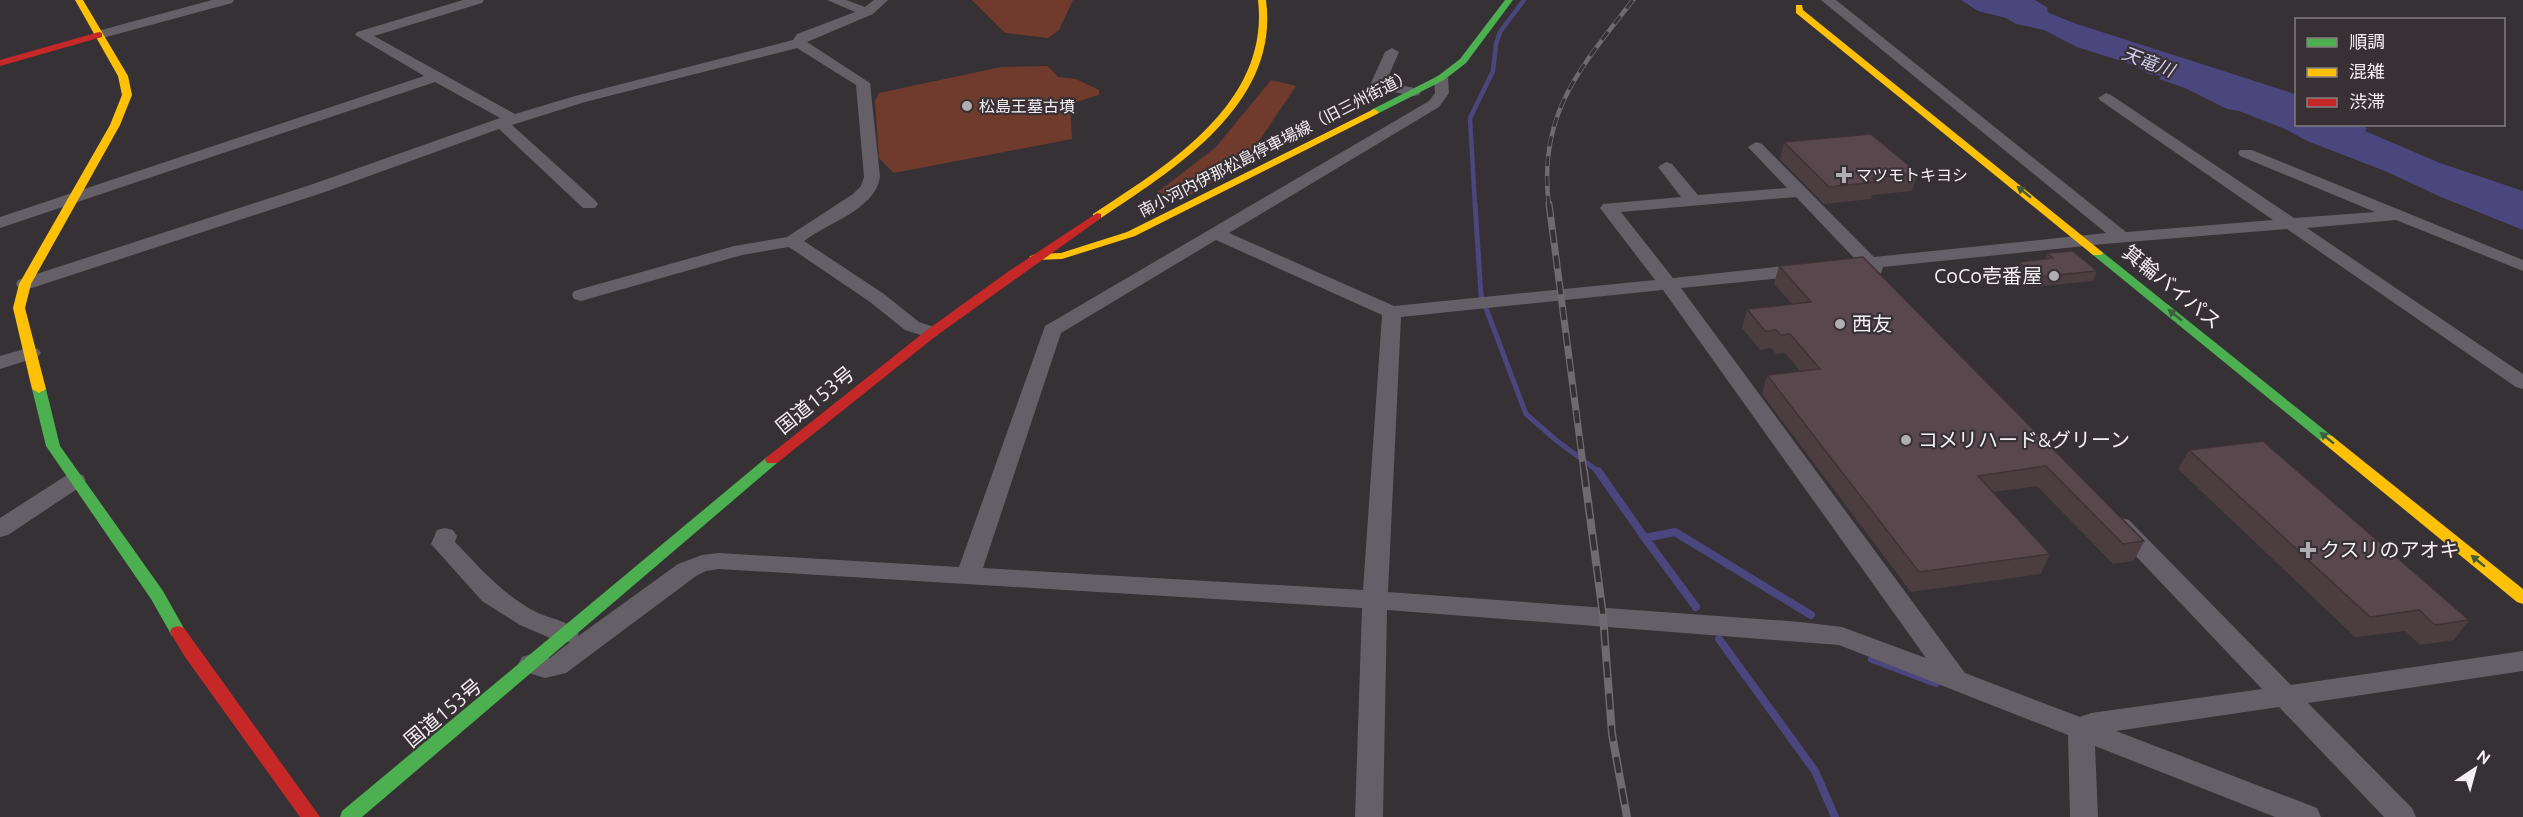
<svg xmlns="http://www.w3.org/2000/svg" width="2523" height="817" viewBox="0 0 2523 817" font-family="Ubuntu,'Noto Sans JP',sans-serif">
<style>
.green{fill:#703a2d}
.water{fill:#4c467f}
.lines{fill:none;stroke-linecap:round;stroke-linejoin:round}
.stream-far2{stroke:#4c467f;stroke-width:4.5}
.stream-far1{stroke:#4c467f;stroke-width:5}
.stream{stroke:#4c467f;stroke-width:8}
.street{fill:#655f68;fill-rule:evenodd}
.fast{fill:#4caf50;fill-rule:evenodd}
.slow{fill:#ffc107;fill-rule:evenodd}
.jam{fill:#c62828;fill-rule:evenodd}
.rail-far2-casing{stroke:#6e6a70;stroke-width:4.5}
.rail-far1-casing{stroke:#6e6a70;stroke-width:7}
.rail-casing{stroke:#6e6a70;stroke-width:8}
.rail-far2{stroke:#373034;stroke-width:3;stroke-dasharray:10;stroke-linecap:butt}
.rail-far1{stroke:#373034;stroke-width:4.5;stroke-dasharray:13;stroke-linecap:butt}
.rail{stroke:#373034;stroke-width:5;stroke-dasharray:16;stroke-linecap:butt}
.wall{fill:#4c3d41}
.building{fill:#58474c;stroke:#3e3235;stroke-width:1.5}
.oneway{fill:#3e5c3e}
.poi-dot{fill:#b2adb0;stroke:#373034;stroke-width:2}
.labels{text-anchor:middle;stroke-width:4.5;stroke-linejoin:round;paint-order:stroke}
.far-poi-label{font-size:16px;fill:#f5f0f3;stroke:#373034;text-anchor:start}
.far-street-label{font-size:16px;fill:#f5f0f3;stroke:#373034}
.far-water-label{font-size:18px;font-style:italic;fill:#d0d0f5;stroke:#373034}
.poi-label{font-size:20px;fill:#f5f0f3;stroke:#373034;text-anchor:start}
.street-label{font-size:20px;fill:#f5f0f3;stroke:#373034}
</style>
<rect width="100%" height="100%" fill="#363134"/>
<g class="green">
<polygon points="972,0 1073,0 1059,30 1048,38 1005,33"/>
<polygon points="1048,66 1058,77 1076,79 1099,90 1099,95 1070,104 1072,139 894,173 879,158 875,101 879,93 1001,67"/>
<polygon points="1271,80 1296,86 1245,162 1184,199 1158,192 1216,147"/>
</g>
<polygon class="water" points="1961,0 2035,0 2048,8 2047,10 2049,13 2074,23 2289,92 2296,95 2296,124 2361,125 2367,128 2365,131 2440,163 2523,191 2523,230 2441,197 2385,171 2307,141 2285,129 2239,111 2227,109 2185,88 2159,79 2161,76 2148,74 2137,66 2077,47 2044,30 2016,24 2006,18 1978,11"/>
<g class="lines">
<polyline class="stream-far2" points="1475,206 1470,118 1493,71 1496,44 1500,32 1524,0"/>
<polyline class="stream-far1" points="1475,204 1481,295 1526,414 1557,441 1599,472"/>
<g class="stream">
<polyline points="1598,471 1645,538 1675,532 1811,615"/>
<polyline points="1645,538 1696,607"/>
<polyline points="1719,639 1815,771 1835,817"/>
<polyline points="1872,659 1936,683"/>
</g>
<g class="street">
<polygon points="212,0 234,0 232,3 99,39 92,35 94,32"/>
<path d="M463,0h21l-2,3 -108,33 141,78 60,-18 218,-56 4,-6 58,-22 -28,-12h19l19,7 9,-7h14l-15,14 -66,28 63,41 10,94c-5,33 -53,46 -76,64l80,53 35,28 18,6 3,4 -3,4 -7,2 -25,-8 -35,-28 -81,-55 -47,8 -161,46 -7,-2 -2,-4 2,-4 160,-45 53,-9 66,-43 8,-8 3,-9 -8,-92 -59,-37 -212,54 -73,23 83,75 3,4 -3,4h-12l-84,-79 -174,63 -293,96h-14l-2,-4 2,-4 295,-96 187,-66 -65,-36 -435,146v-11l424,-141 -69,-41 2,-3z"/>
<path d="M1821,0h15l290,232 147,-12 -172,-119 -3,-3 8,-5 5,2 183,123 81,-6 -135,-56 -2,-3 2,-3h12l271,110v11l-127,-51 -89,8 216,146v15l-7,-2 -229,-158 -183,15 -221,23 -2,6 -6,1 -10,-5 -30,1 -3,-4 3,-4 20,-3 -59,-62 -175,15 52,66 131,-14 6,2 3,4 -3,4 -6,2 -123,12 284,385 115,44 11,-4 171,-24 -149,-157 -4,-6 4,-6 8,-2 8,2 162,165 232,-34v20l-215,32 104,105 4,9h-32l-105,-110 -163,24 201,77 4,9h-46l-180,-71 3,71h-28l-2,-82 -229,-90 -452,-35 -4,207h-28l7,-209 -643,-39 -13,2 -10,5 -130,97 -21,5 -23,-7 -4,-7 4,-7 9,-3 19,4 20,-16 -13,-1 -37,-16 -38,-24 -51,-57 6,-14 8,-2 8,2 4,6 -2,6c26,27 49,54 83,71 13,6 33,8 41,21l-2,3 101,-73 24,-9 17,-2 240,14 86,-241 384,-225 6,-8 -1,-15 7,-4 7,4 1,15 -10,14 -210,126 165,73 261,-26 -52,-68 -3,-4 3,-4 78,-7 -23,-30 8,-5 6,2 26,31 89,-7 -39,-41 8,-5 6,2 112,113 232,-24zM1216,240l166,75 -19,275 -380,-22 78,-235zM1663,290l263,368 -84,-31 -41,-5 -413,-30 13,-275z"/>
<polygon points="1392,48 1399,52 1386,82 1419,89 1421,92 1419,95 1414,96 1372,88 1370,85 1385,52"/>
<polygon points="31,347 38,349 41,353 38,357 0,369 0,356"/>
<polygon points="75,473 83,475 86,480 83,485 8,535 0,537 0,518 67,475"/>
</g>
<g class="fast">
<polygon points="1505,0 1513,0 1466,63 1444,80 1377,114 1371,114 1371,110 1438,76 1460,59"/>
<polygon points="2097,250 2101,251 2332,436 2334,439 2332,442 2322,442 2093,255 2091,253"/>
<polygon points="39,385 46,389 60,446 163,591 186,632 184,636 178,638 172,636 151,599 46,446 32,389"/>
<polygon points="772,455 779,460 777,463 362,817 340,817 342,811 767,457"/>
</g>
<g class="slow">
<polygon points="75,0 83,0 128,76 132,95 120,125 31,284 25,308 46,389 39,393 32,389 13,308 19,284 110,125 122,95 118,76"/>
<path d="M1258,0h8c14,104 -90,168 -165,218h-8v-4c75,-49 177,-111 165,-214z"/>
<polygon points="1796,5 1802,5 1803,10 2101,251 2103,253 2101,255 2093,255 1796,13"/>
<polygon points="1374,109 1379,112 1377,114 1135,236 1062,259 1035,260 1029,257 1035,254 1061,253 1127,232"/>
<polygon points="2327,435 2332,436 2523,589 2523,604 2517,602 2322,442 2320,439"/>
</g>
<g class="jam">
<polygon points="99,32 102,33 102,37 0,66 0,60"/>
<polygon points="1097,213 1101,214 1101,218 936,336 777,463 767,463 765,460 767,457 927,330 1009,271"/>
<polygon points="178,626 184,628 320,817 300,817 185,657 170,632 172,628"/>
</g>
<g class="rail-far2-casing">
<path id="rail-far2" d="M1549,206c-12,-92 32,-139 84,-206"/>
</g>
<g class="rail-far1-casing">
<polyline id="rail-far1" points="1549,204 1584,472"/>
</g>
<g class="rail-casing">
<polyline id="rail" points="1584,471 1603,615 1612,734 1627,817"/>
</g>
<use href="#rail-far2" class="rail-far2"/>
<use href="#rail-far1" class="rail-far1"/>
<use href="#rail" class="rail"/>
</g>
<g class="wall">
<polygon points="1784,142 1918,173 1912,191 1872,195 1871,199 1824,204 1780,159"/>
<polygon points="2047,253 2097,271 2093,281 2032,287 2015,271 2018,262 2045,259"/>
<polygon points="1863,257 2144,541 2134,561 2113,564 2037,486 1993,492 2050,554 2041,574 1911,592 1762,394 1767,375 1800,371 1785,353 1776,354 1771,348 1760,350 1742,328 1747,309 1792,304 1774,284 1779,266"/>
<polygon points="2189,450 2469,620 2454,640 2420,645 2405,631 2355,637 2178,469"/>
</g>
<g class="building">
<polygon points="1871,134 1918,173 1872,178 1876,182 1829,187 1784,142"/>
<polygon points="2073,251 2097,271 2036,277 2018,262 2053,258 2047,253"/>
<polygon points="1863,257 2144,541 2123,544 2046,466 1978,476 2050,554 1919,572 1767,375 1820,369 1790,334 1781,335 1776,330 1765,331 1747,309 1811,302 1779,266"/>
<polygon points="2263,441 2469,620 2435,625 2419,610 2370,617 2189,450"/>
</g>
<defs><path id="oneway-solid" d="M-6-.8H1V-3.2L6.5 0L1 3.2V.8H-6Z" transform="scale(1.5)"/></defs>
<g class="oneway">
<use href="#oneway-solid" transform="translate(2024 192) rotate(-141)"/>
<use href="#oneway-solid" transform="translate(2175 315) rotate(-141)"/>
<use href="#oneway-solid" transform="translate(2327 438) rotate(-141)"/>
<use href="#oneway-solid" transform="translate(2478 561) rotate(-141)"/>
</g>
<g class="poi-dot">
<circle cx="967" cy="106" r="6"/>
<path d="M1841 166h6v6h6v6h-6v6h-6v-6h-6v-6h6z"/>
<circle cx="2054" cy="276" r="6"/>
<circle cx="1840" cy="324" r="6"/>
<circle cx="1906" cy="440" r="6"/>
<path d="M2305 541h6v6h6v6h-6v6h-6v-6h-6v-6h6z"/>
</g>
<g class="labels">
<g class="far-poi-label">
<text x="979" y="112">松島王墓古墳</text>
<text x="1856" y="181">マツモトキヨシ</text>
</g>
<g class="far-street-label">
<text transform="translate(1275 143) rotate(-27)" y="6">南小河内伊那松島停車場線（旧三州街道）</text>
</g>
<g class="far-water-label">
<text transform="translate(2148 62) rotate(21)" y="6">天竜川</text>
</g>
<g class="poi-label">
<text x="2042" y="283" text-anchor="end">CoCo壱番屋</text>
<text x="1852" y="331">西友</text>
<text x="1918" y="447">コメリハード&amp;グリーン</text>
<text x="2320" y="557">クスリのアオキ</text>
</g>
<g class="street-label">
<text transform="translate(2172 287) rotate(39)" y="7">箕輪バイパス</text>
<text transform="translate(815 400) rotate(-39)" y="7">国道153号</text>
<text transform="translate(443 713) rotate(-40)" y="7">国道153号</text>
</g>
</g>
<rect x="2295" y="18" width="210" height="108" fill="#373034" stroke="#837d80" stroke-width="1.5"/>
<rect x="2307" y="38" width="30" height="9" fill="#4caf50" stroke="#837d80" stroke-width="1.5"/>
<text x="2349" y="48" font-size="18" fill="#f5f0f3">順調</text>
<rect x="2307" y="68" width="30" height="9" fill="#ffc107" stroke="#837d80" stroke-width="1.5"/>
<text x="2349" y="78" font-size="18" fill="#f5f0f3">混雑</text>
<rect x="2307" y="98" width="30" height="9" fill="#c62828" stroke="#837d80" stroke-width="1.5"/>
<text x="2349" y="108" font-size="18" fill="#f5f0f3">渋滞</text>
<g transform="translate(2475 769) rotate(36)" stroke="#373034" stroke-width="4.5" paint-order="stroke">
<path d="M0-4.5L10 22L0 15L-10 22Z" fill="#f5f0f3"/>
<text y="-9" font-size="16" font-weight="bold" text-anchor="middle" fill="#f5f0f3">N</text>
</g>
</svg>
